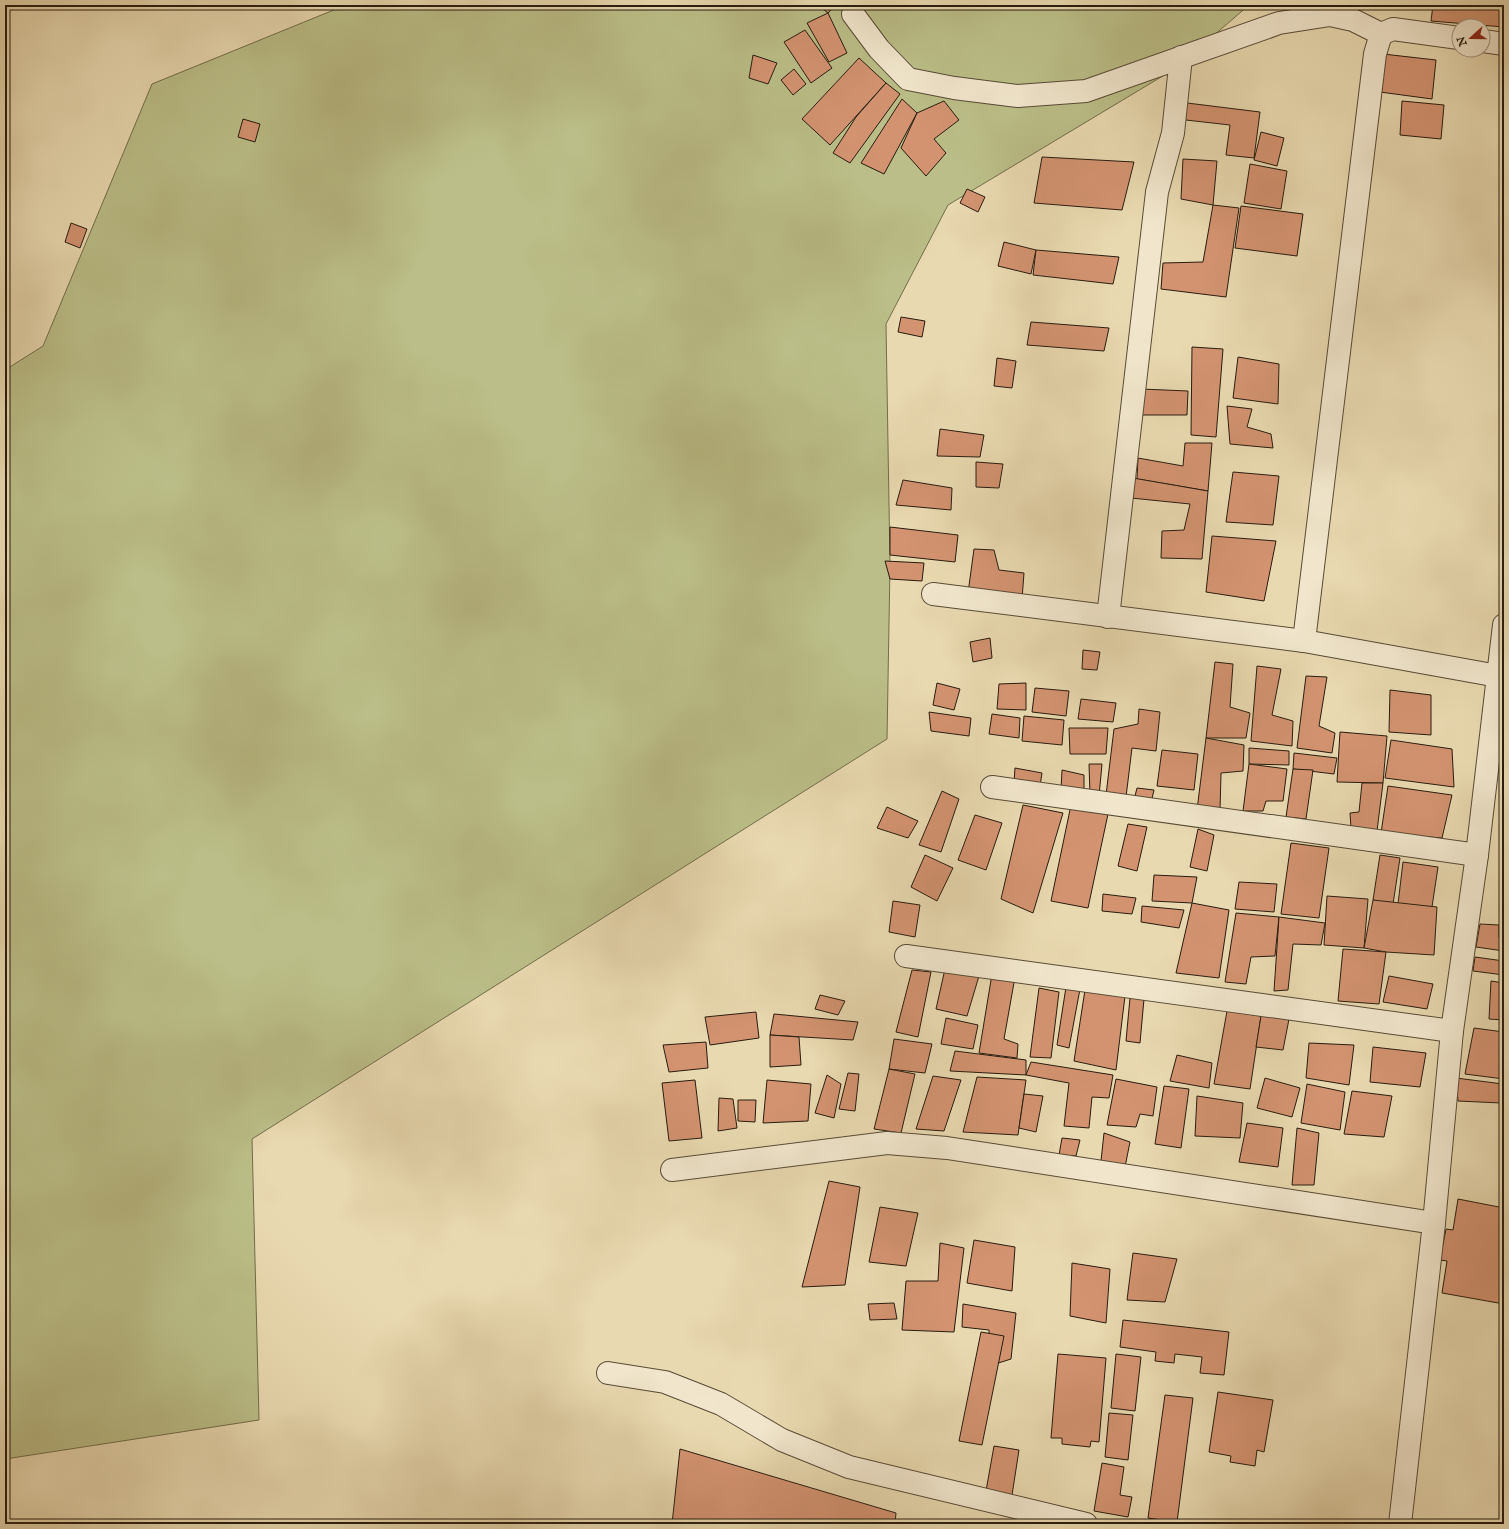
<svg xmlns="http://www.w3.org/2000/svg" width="1509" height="1529" viewBox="0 0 1509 1529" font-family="'IM FELL English',serif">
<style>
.green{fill:#bbbe88;stroke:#726d4a}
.building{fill:#d39371;stroke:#281c0d}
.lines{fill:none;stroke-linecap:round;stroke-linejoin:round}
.minor-casing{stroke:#584b36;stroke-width:24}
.minor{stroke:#f1e6cc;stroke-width:22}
</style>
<rect width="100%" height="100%" fill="#e9d9b0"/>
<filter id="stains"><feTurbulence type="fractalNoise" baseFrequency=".005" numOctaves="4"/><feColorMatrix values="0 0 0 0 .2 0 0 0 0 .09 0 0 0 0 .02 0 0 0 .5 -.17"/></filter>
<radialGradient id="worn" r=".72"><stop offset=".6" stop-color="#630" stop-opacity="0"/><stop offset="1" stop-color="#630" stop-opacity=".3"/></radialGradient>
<polygon class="green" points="346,5 1249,5 1176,68 948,205 886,324 890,565 887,739 252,1139 259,1420 5,1459 5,370 43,346 152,84"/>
<g class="building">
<polygon points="818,5 836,5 828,13"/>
<polygon points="1433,5 1504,5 1504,27 1431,21"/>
<polygon points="828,13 847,53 829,62 807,23"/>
<polygon points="805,30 832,68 811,83 784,42"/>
<polygon points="1383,54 1436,60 1432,99 1380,92"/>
<polygon points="753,55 777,63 768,84 749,78"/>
<polygon points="859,58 886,83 830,145 802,119"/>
<polygon points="794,69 806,84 793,95 781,80"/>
<polygon points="886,83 900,94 850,163 833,153 856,117"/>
<polygon points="902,99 917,113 884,174 861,163"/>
<polygon points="944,101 959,120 934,139 946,153 926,176 901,148 917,113"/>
<polygon points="1402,101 1444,105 1441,139 1400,135"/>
<polygon points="1179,102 1260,112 1254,158 1226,155 1230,125 1177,119"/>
<polygon points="243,119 260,124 255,142 238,137"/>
<polygon points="1261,132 1284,138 1277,166 1254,160"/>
<polygon points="1042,157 1134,162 1122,210 1034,203"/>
<polygon points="1183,159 1217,161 1213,205 1181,199"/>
<polygon points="1250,164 1287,171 1281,209 1244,203"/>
<polygon points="967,189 985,197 978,212 960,203"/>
<polygon points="1213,205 1239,208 1226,297 1161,289 1163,263 1203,262"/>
<polygon points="1241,206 1303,214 1297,256 1235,248"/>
<polygon points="71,223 87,229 80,248 65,242"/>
<polygon points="1004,242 1036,250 1031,274 998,266"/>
<polygon points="1036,250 1119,257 1113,284 1033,275"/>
<polygon points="901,317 925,321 922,337 898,332"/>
<polygon points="1031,322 1109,328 1104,351 1027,345"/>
<polygon points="1192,347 1223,349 1216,437 1191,435"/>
<polygon points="1238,357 1279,364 1278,404 1233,398"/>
<polygon points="997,358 1016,361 1012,388 994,386"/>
<polygon points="1141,389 1188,391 1187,415 1140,415"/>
<polygon points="1227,406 1252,409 1247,427 1271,434 1273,448 1230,444"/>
<polygon points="940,429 984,435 980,457 937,456"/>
<polygon points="1185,443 1212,443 1208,491 1137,479 1138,458 1183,466"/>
<polygon points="976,462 1003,464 999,488 976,487"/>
<polygon points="1233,472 1279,476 1273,525 1226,522"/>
<polygon points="1133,478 1208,491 1202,559 1161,558 1162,531 1184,530 1190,504 1131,498"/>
<polygon points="903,480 952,488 951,510 896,505"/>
<polygon points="890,527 958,535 955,562 890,555"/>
<polygon points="1212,536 1276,541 1264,601 1206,592"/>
<polygon points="974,549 994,550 999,570 1024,573 1022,599 968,593"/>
<polygon points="885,561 924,563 922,581 890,579"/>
<polygon points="990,638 992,658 973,662 970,642"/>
<polygon points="1083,650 1100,652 1097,670 1082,669"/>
<polygon points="1215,662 1233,664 1230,707 1250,713 1246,738 1206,738"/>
<polygon points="1257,666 1281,669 1272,715 1293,721 1292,746 1251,741"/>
<polygon points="1306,676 1327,677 1319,726 1335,733 1332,753 1297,748"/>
<polygon points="937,683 960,689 954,710 933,705"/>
<polygon points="1026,683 1026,710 997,709 999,684"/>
<polygon points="1035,688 1069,691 1066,716 1032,712"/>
<polygon points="1390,690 1431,695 1431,735 1389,732"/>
<polygon points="1081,699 1116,703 1113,722 1078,719"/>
<polygon points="1139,709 1160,712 1156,751 1132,748 1126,797 1106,795 1114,729 1138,724"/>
<polygon points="929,712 971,718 969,736 931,731"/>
<polygon points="992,714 1020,718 1019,738 989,734"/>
<polygon points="1024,716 1064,720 1062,745 1022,741"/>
<polygon points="1069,728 1108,728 1106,754 1070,754"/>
<polygon points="1340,732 1387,736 1383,783 1337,782"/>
<polygon points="1206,738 1244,745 1243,771 1221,773 1220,810 1197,810"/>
<polygon points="1391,740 1452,749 1454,787 1385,778"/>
<polygon points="1249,748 1289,751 1289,765 1249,764"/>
<polygon points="1162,750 1198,754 1194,790 1157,786"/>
<polygon points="1294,753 1337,758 1334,774 1293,769"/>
<polygon points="1089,764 1102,764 1099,796 1090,795"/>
<polygon points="1249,764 1287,769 1283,801 1266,801 1263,811 1243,811"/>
<polygon points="1015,768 1042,773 1040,786 1014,782"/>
<polygon points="1293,769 1313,770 1306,819 1286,817"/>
<polygon points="1062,770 1084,775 1084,790 1061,790"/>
<polygon points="1362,783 1383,783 1377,831 1351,828 1350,813 1359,812"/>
<polygon points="1388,786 1452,795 1442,838 1381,833"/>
<polygon points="1137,788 1154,790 1151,803 1134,800"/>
<polygon points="942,791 959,799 941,852 919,845"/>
<polygon points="1023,805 1063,813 1033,913 1001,899"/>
<polygon points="1071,805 1108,814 1088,908 1051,901"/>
<polygon points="887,807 918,821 908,838 877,828"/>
<polygon points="975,815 1002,823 986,870 958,860"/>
<polygon points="1128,824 1147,827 1137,871 1118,866"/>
<polygon points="1198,829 1214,835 1207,871 1190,867"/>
<polygon points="1291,843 1329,848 1319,918 1281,914"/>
<polygon points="925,855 953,868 937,901 911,887"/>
<polygon points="1380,855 1400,858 1393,904 1373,900"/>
<polygon points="1403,862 1438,867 1432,907 1398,904"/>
<polygon points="1154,875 1197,877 1192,903 1152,901"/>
<polygon points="1239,882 1277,884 1274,912 1235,909"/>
<polygon points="1103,894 1136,898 1132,914 1102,911"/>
<polygon points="1327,896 1368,899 1364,948 1324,945"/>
<polygon points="1373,900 1437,907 1434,955 1386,952 1364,948"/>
<polygon points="893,901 920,905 915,937 889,932"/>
<polygon points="1192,903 1229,910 1219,978 1176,973"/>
<polygon points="1142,906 1184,910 1179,928 1141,922"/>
<polygon points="1236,913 1279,917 1275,956 1251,957 1246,984 1225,982"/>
<polygon points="1279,917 1325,923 1321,945 1293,944 1288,990 1274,991"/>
<polygon points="1480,924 1499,925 1499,937 1504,938 1504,951 1476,947"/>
<polygon points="1343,949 1386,952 1379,1004 1338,1001"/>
<polygon points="1475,957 1504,961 1504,975 1473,971"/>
<polygon points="945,969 979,976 967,1016 936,1009"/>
<polygon points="912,970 931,972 918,1037 896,1032"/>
<polygon points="992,974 1015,977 1004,1039 1018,1044 1017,1058 979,1053"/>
<polygon points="1389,976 1433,984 1427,1009 1383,1002"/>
<polygon points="1491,981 1504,983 1504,1020 1489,1019"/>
<polygon points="1066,987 1080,989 1069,1048 1057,1045"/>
<polygon points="1039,988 1059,992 1051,1058 1030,1057"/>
<polygon points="1085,990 1125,996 1116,1070 1074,1061"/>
<polygon points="820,995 845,1001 838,1015 815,1009"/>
<polygon points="1130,998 1144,999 1140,1043 1126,1041"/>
<polygon points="1227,1011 1261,1016 1250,1089 1214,1084"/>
<polygon points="756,1012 759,1038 710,1045 705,1017"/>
<polygon points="774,1014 858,1022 853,1040 770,1035"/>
<polygon points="1261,1016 1289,1019 1283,1050 1256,1047"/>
<polygon points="946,1018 978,1025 973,1049 941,1044"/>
<polygon points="1474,1028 1504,1032 1504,1079 1465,1074"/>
<polygon points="770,1035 799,1037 801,1065 770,1067"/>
<polygon points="894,1039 932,1044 925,1073 889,1069"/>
<polygon points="706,1042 708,1068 669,1072 663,1045"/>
<polygon points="1309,1043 1354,1045 1349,1085 1306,1078"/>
<polygon points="1373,1047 1426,1053 1420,1087 1370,1082"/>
<polygon points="955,1051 1026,1060 1026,1075 950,1071"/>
<polygon points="1177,1055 1212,1063 1209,1088 1170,1081"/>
<polygon points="1031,1062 1113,1075 1109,1098 1092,1097 1089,1128 1064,1126 1069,1083 1026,1075"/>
<polygon points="889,1069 915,1074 901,1133 874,1129"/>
<polygon points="848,1073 859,1074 855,1111 839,1109"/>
<polygon points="827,1075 841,1084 834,1118 815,1113"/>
<polygon points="933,1076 961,1080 944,1131 916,1129"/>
<polygon points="977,1077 1026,1080 1018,1135 963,1132"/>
<polygon points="1265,1078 1300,1088 1292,1117 1257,1108"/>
<polygon points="1456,1078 1503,1084 1501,1103 1458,1101"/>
<polygon points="1116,1079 1157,1087 1153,1116 1140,1114 1136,1127 1107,1125"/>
<polygon points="695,1080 702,1138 669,1141 662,1083"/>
<polygon points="767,1080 811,1084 808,1121 763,1123"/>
<polygon points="1307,1084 1345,1092 1340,1130 1301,1123"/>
<polygon points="1503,1084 1504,1084 1504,1122 1501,1121"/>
<polygon points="1164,1086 1189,1089 1181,1148 1155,1144"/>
<polygon points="1352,1091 1392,1096 1384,1137 1344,1134"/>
<polygon points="1024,1094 1043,1096 1036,1132 1019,1128"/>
<polygon points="1197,1096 1243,1103 1240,1138 1195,1136"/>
<polygon points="719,1098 733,1099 737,1128 718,1131"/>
<polygon points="738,1100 756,1100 755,1122 738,1121"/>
<polygon points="1247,1123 1283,1128 1278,1167 1239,1162"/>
<polygon points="1297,1128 1319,1133 1314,1185 1292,1185"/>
<polygon points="1104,1133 1130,1142 1125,1167 1101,1161"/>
<polygon points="1062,1138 1080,1140 1076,1156 1059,1155"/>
<polygon points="829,1181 860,1187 845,1285 802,1287"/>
<polygon points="1458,1199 1504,1208 1504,1304 1442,1293 1447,1261 1440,1260 1446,1229 1453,1230"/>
<polygon points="880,1207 918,1213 906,1266 869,1262"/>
<polygon points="974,1240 1015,1247 1012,1291 967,1283"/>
<polygon points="940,1243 964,1248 954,1332 902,1330 906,1281 938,1281"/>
<polygon points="1133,1253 1177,1259 1165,1302 1127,1300"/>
<polygon points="1072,1263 1110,1269 1106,1323 1070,1316"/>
<polygon points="894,1303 897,1319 870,1320 868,1304"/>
<polygon points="963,1304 1016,1313 1011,1359 989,1366 989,1330 962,1327"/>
<polygon points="1123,1320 1229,1332 1224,1375 1200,1373 1202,1357 1175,1354 1174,1363 1155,1361 1156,1352 1120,1347"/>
<polygon points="981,1332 1004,1336 982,1445 959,1441"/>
<polygon points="1058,1354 1106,1358 1099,1442 1091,1441 1090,1447 1062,1444 1062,1438 1051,1438"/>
<polygon points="1116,1354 1141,1357 1135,1411 1111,1408"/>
<polygon points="1218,1392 1273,1400 1264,1452 1257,1450 1255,1466 1230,1462 1231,1456 1209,1452"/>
<polygon points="1165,1395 1193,1398 1177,1522 1148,1518"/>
<polygon points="1109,1413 1133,1415 1128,1460 1105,1457"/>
<polygon points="994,1446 1019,1450 1012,1495 986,1491"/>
<polygon points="680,1449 896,1513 895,1524 672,1524"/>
<polygon points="1102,1463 1124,1467 1120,1495 1132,1497 1128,1517 1094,1511"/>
</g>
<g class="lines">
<g class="minor-casing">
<g id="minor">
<polyline points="853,14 879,49 908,79 954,88 1018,96 1086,91 1279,23 1330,15 1353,20 1381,34"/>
<polyline points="1381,34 1393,29 1459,38"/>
<polyline points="1483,41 1504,44"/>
<polyline points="933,594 1304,641 1498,676"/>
<polyline points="1108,617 1157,192 1173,133 1181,57"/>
<polyline points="1304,641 1375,54 1381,34"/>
<polyline points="992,787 1477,855"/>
<polyline points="906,956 1452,1031"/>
<polyline points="672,1170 887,1143 947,1148 1434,1223"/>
<polyline points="608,1373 665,1382 721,1404 782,1440 849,1467 1086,1524"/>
<polyline points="1400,1524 1434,1223 1452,1031 1477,855 1504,625"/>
</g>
</g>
<use href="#minor" class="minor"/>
</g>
<rect width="1509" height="1529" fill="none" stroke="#e9d9b0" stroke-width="20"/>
<rect x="6" y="6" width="1497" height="1517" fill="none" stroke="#281c0d" stroke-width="2"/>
<rect x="10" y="10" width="1489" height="1509" fill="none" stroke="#281c0d"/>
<g transform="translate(1471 38) rotate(249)"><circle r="19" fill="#f1e6cc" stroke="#a19580"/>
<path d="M0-3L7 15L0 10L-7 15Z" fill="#8f2418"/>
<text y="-6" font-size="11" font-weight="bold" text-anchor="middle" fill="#281c0d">N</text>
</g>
<rect width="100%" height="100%" filter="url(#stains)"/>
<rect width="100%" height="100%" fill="url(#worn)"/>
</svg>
